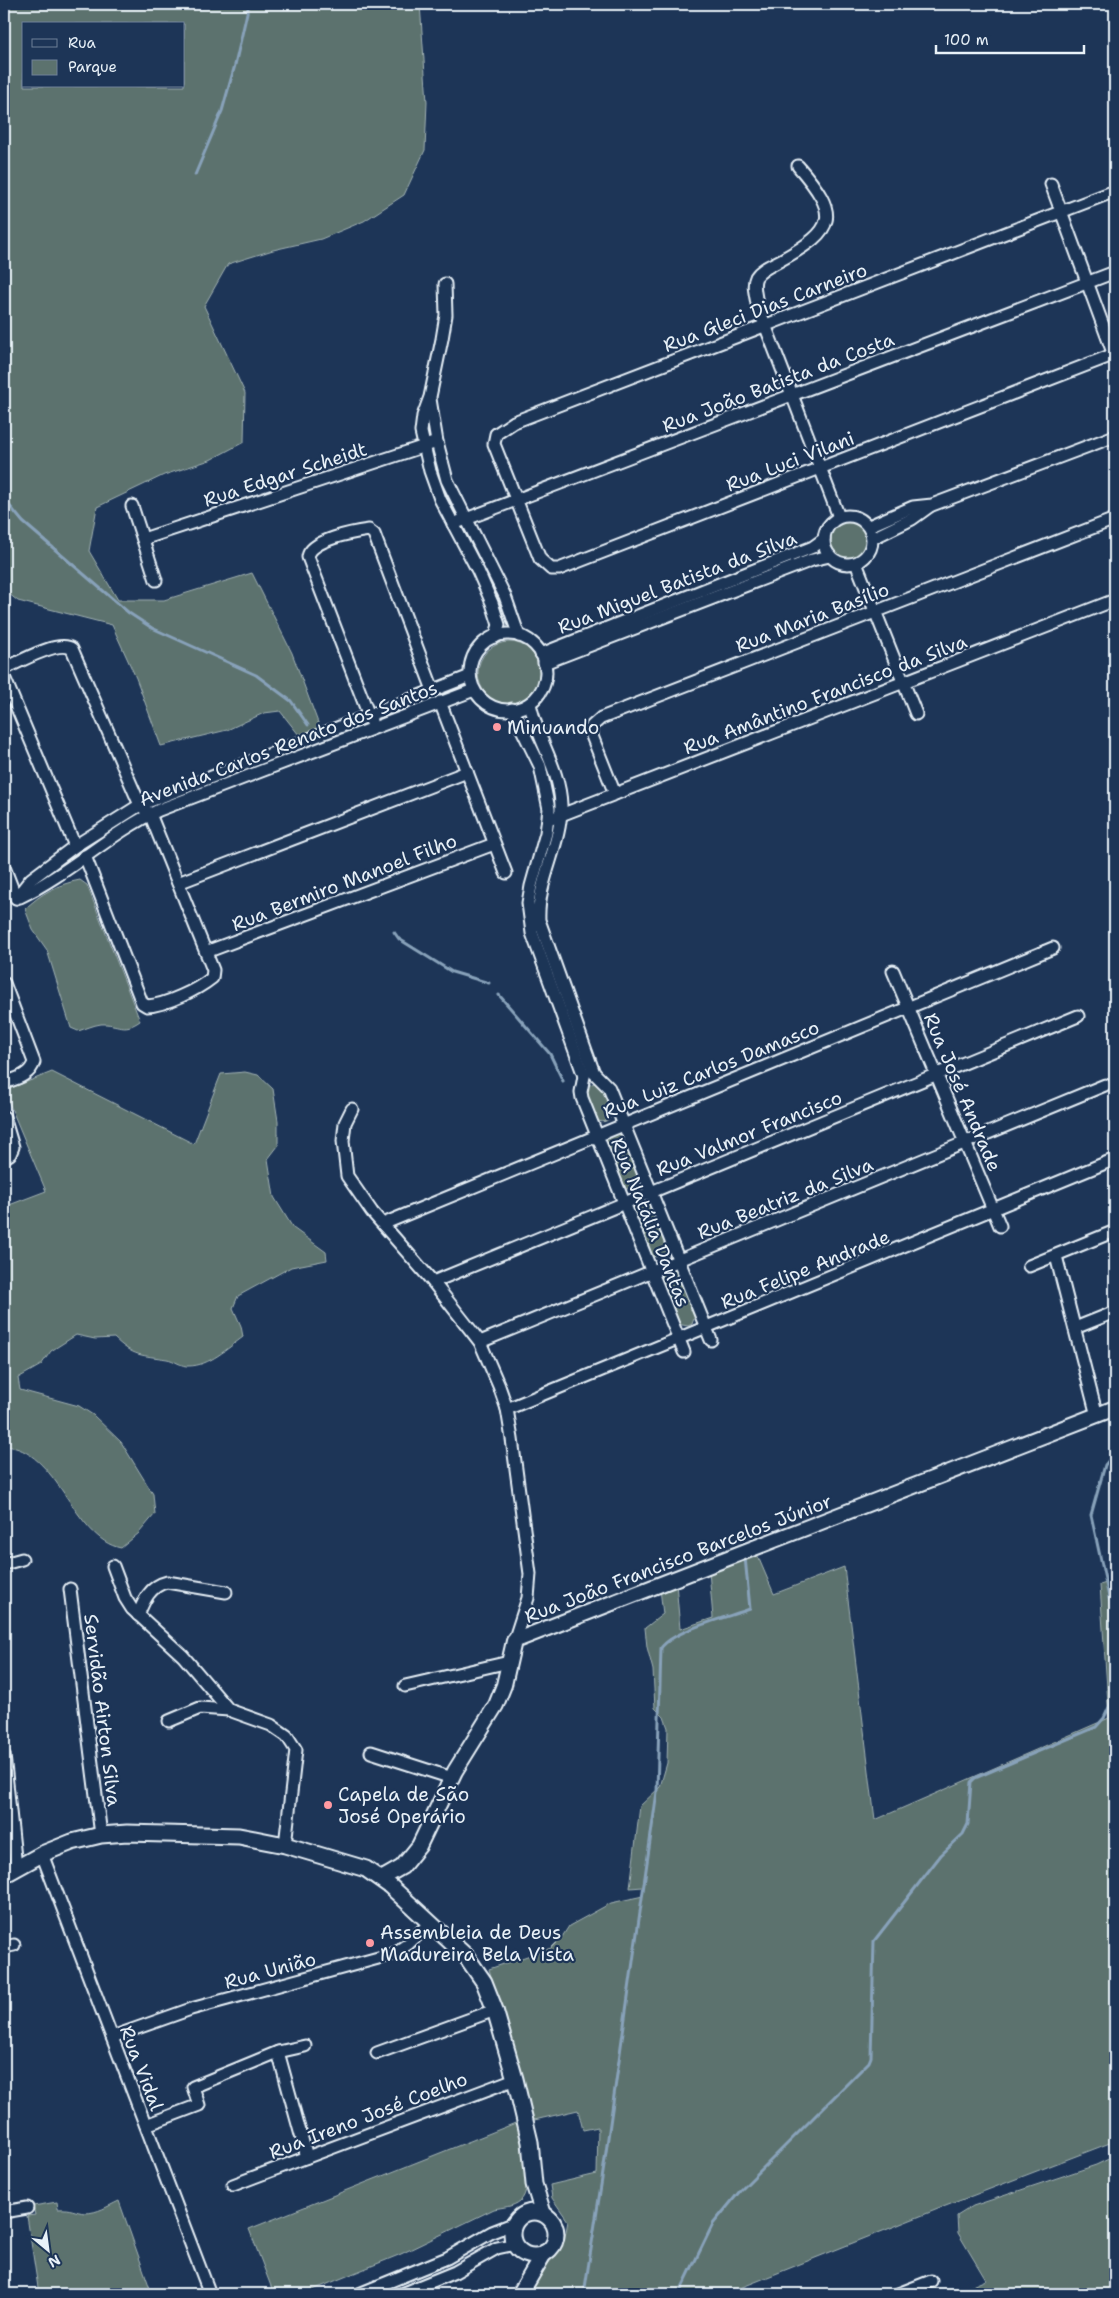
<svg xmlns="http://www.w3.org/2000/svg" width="1119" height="2298" viewBox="0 0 1119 2298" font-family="'Shantell Sans',sans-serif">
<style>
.green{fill:#5c726e;stroke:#a2b2b3;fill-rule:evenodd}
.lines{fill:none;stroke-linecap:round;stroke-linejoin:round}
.stream{stroke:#88a2ba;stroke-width:3}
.minor-casing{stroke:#e8f1f8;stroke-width:15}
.tertiary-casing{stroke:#e8f1f8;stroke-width:18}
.secondary-casing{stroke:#e8f1f8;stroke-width:19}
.minor{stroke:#1d3557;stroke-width:11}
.tertiary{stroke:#1d3557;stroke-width:14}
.secondary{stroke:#1d3557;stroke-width:15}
.poi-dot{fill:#ff9aa2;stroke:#1d3557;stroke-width:2}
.labels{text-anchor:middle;stroke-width:4.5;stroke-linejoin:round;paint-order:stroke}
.street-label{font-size:19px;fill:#e8f1f8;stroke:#1d3557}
.poi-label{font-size:19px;fill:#e8f1f8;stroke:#1d3557;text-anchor:start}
</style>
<rect width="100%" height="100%" fill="#1d3557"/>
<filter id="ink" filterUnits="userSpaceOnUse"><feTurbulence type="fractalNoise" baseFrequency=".02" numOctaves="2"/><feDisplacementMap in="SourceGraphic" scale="10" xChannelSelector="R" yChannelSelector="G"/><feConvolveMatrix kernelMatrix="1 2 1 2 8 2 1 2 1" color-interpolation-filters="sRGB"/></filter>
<g filter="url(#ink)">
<g class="green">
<path d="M4,4h416l7,98 -2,48 -21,45 -40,26 -43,18 -48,11 -45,14 -24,42 41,87 -1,49 -34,18 -46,15 -67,32 -8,44 29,49h46l88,-27 40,80 28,75 -21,7 -19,-24 -16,2 -37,17 -66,16 -25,-68 -24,-53 -94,-24 -14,-11zM24,24h160v62h-160z"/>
<circle cx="849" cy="541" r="20"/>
<circle cx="509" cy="673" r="31"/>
<path d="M80,880l7,5 53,136c-17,12 -22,2 -39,3 -8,1 -16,5 -23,7l-7,-3 -24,-78 -14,-20 -8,-21c15,-15 33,-25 55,-29z"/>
<path d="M52,1072l142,72 27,-70 24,-2 13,3 15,14 5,32v25l-10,13 6,38 19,31 33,24 1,8 -36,7 -53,29 -5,12 8,18 2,11c-15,11 -34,29 -54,29 -7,1 -15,-6 -22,-7 -26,-4 -33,-2 -53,-21l-19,1 -19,-4 -25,16 -10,14 -23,13 2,12 59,16 14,9 28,27 32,52 2,20 -16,19 -18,15c-48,-9 -63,-100 -117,-102v-239l42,-16 -42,-100z"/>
<path d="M594,1083l7,2 11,29c-3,8 -10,10 -17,5l-11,-28 2,-4z"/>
<polygon points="618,1133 621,1135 640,1180 639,1184 633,1190 623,1188 604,1143 605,1138"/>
<polygon points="645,1200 648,1203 667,1247 666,1252 660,1257 650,1256 631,1211 635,1202"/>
<polygon points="672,1269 676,1271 695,1316 692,1324 688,1326 677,1324 659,1280 663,1271"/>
<polygon points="756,1552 774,1594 844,1567 875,1820 1109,1718 1100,1585 1115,1580 1115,1740 1113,1750 1115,1804 1115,2141 943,2207 725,2294 531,2294 535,2282 564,2242 568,2221 552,2198 550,2185 597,2174 598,2127 583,2130 578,2110 530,2121 489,1969 551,1948 562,1937 569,1926 611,1903 643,1896 643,1887 630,1888 640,1806 660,1787 667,1763 668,1728 664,1717 655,1708 653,1670 647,1647 645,1628 663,1614 660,1589 676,1583 680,1629 713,1618 709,1571"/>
<path d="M518,2122c3,17 17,67 2,79 -7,6 -17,6 -26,8l-93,45 -98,40h-29l-25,-65z"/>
<polygon points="1115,2156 1115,2294 953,2294 986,2280 958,2233 957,2216 973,2206 1096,2165"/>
<path d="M119,2201l33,93h-113l-12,-78 8,-1 -2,-9 24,-4 1,7c13,-1 17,3 27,4 13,0 23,-7 34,-12z"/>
<polygon points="932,2285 941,2294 908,2294"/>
</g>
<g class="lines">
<g class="stream">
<polyline points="195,175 222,111 235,65 249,4"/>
<polyline points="4,499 23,522 129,613 152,628 256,675 291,701 308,725"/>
<polyline points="394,932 399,939 452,972 489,983"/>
<polyline points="499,995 550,1054 563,1081"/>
<path d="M584,2294l20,-128 53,-374 4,-144c12,-18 67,-31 89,-39l-5,-52"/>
<polyline points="679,2294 713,2224 740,2191 869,2062 871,2057 874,1941 941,1855 963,1834 968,1824 971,1782 975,1778 1096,1727 1104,1718 1111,1703 1114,1660 1110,1602 1091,1515 1105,1465 1115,1453"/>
</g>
<g class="minor-casing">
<g id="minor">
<path d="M798,166c42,49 39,63 -17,94 -9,5 -20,9 -25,17 -4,8 0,19 1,27l82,213"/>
<polyline points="1051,184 1115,358"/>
<polyline points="1115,191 514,422 496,434 494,444 540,559 551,569 559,569 1115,354"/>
<polyline points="445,284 446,315 442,339 430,397 423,416 421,432 430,471 440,499 478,571 492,603 499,625 495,637"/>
<polyline points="430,399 437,442 447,480 505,596 519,636"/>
<polyline points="132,506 156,580"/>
<circle cx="848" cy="540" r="24"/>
<polyline points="453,524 1115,272"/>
<polyline points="869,526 913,507 932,505 1115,436"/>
<polyline points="873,538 912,519 930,506"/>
<polyline points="143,539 437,442"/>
<polyline points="856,563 916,714"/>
<circle cx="508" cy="672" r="38"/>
<polyline points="541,654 813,547 824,539"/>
<polyline points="544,663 812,560 830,556"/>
<path d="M4,669c15,-7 55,-30 68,-20l68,156 10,9 63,156 -1,8c-15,12 -46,27 -65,28l-5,-3 -57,-147"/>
<polyline points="4,677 75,846"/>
<polyline points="440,702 506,873"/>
<path d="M530,703c6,35 30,65 31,102 1,39 -24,75 -22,115l55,153"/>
<polyline points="512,709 540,766 549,809 546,833 531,886 528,903 532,933 584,1076"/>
<path d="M371,721l-63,-164c2,-17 46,-25 61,-27l5,4 59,156"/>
<polyline points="615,794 592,736 592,726 601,718 1115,519"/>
<polyline points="548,820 1115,600"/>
<polyline points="4,867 16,898"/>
<polyline points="178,883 467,772"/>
<path d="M20,897c50,-24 90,-64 139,-87l315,-120"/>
<polyline points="16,898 31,879 75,846 140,805 470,676"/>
<polyline points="206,952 494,844"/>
<polyline points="893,971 1000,1226"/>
<path d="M4,983l30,79c-4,14 -19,17 -30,21"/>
<polyline points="594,1073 609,1088 711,1340"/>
<polyline points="584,1076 581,1092 582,1098 684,1352"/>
<polyline points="352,1109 345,1123 343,1141 347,1176 372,1212 433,1282 480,1342 499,1386 507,1409 512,1439 530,1574 528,1598 514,1641"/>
<polyline points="4,1117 13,1147 10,1154 4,1158"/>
<polyline points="383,1224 1053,948"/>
<polyline points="1056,1256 1097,1416"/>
<polyline points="1029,1266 1115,1231"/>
<polyline points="433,1282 1078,1016"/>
<polyline points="1075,1328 1115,1312"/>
<polyline points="480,1342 1105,1085"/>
<polyline points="507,1409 1115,1159"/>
<polyline points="4,1564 22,1559"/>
<polyline points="113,1566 125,1598 132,1609 183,1656 229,1710 271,1725 287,1736 296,1750 285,1845"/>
<polyline points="70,1589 101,1835"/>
<path d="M138,1615c6,-15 12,-29 29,-33l59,10"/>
<polyline points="405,1686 509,1662"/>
<polyline points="169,1721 200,1708 229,1710"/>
<polyline points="371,1752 452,1778"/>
<polyline points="4,1755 16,1867"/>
<polyline points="42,1854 210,2294"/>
<polyline points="4,1947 14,1945"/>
<polyline points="112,2037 191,2009 393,1954 408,1944 429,1924"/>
<polyline points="278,2052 305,2046"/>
<polyline points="377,2053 495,2010"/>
<polyline points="146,2125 199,2105 193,2087 278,2052 307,2157"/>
<polyline points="233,2185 515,2079"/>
<polyline points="4,2212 27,2208"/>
<polyline points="359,2294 447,2258 492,2232 515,2223"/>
<polyline points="401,2294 455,2272 497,2248 515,2244"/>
<polyline points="898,2294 931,2281"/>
</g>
</g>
<g class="tertiary-casing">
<polyline id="tertiary" points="381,1879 402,1867 419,1846 455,1771 496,1705 504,1685 514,1641 1115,1408"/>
</g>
<g class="secondary-casing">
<g id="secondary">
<polyline points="4,1875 42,1854 72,1842 101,1835 127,1833 239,1836 285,1845 366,1869 390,1886 466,1956 484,1982 495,2010 515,2079 530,2142 534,2184 543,2213"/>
<circle cx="534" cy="2234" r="22"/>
<polyline points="520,2294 544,2253"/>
</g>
</g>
<use href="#minor" class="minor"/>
<use href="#tertiary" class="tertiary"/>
<use href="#secondary" class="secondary"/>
</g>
</g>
<g class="poi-dot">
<circle cx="497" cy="727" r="5"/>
<circle cx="328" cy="1805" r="5"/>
<circle cx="370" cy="1943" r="5"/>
</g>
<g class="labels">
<g class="street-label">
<text transform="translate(765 307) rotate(-21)" y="7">Rua Gleci Dias Carneiro</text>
<text transform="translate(778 382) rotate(-21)" y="7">Rua João Batista da Costa</text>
<text transform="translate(790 461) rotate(-21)" y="7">Rua Luci Vilani</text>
<text transform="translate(285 474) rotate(-18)" y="7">Rua Edgar Scheidt</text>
<text transform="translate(677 582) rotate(-21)" y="7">Rua Miguel Batista da Silva</text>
<text transform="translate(812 617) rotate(-21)" y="7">Rua Maria Basílio</text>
<text transform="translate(825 694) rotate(-21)" y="7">Rua Amântino Francisco da Silva</text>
<text transform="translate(288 743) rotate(-21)" y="7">Avenida Carlos Renato dos Santos</text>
<text transform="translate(344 882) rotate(-21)" y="7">Rua Bermiro Manoel Filho</text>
<text transform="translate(711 1069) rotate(-22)" y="7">Rua Luiz Carlos Damasco</text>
<text transform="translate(963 1092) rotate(67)" y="7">Rua José Andrade</text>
<text transform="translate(749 1133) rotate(-22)" y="7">Rua Valmor Francisco</text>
<text transform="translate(785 1198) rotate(-22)" y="7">Rua Beatriz da Silva</text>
<text transform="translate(651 1222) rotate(68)" y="7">Rua Natália Dantas</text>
<text transform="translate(805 1269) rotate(-22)" y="7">Rua Felipe Andrade</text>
<text transform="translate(678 1558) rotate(-21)" y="7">Rua João Francisco Barcelos Júnior</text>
<text transform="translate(103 1710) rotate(83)" y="7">Servidão Airton Silva</text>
<text transform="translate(270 1970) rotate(-15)" y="7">Rua União</text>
<text transform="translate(142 2068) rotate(69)" y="7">Rua Vidal</text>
<text transform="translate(368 2115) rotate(-21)" y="7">Rua Ireno José Coelho</text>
</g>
<g class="poi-label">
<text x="507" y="734">Minuando</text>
<text x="338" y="1801">Capela de São<tspan x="338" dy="22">José Operário</tspan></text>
<text x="380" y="1939">Assembleia de Deus<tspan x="380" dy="22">Madureira Bela Vista</tspan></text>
</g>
</g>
<rect width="1119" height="2298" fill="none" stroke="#1d3557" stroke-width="20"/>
<rect x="10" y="10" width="1099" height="2278" fill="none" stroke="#e8f1f8" stroke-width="2" filter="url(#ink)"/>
<rect x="22" y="22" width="162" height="65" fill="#1d3557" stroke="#6e8097"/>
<rect x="32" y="39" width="25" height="8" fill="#1d3557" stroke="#6e8097"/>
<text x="68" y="48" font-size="15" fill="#e8f1f8">Rua</text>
<rect x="32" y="60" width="25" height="15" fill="#5c726e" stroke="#6e8097"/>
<text x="68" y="72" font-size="15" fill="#e8f1f8">Parque</text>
<g transform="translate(48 2250) rotate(151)" stroke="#1d3557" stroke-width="4" paint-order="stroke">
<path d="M0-4L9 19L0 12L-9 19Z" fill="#e8f1f8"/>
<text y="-8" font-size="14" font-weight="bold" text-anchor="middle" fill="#e8f1f8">N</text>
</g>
<path d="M936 45v8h148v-8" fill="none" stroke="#e8f1f8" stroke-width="2.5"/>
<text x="944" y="45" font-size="15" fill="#e8f1f8" stroke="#1d3557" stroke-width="4" paint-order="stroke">100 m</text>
</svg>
